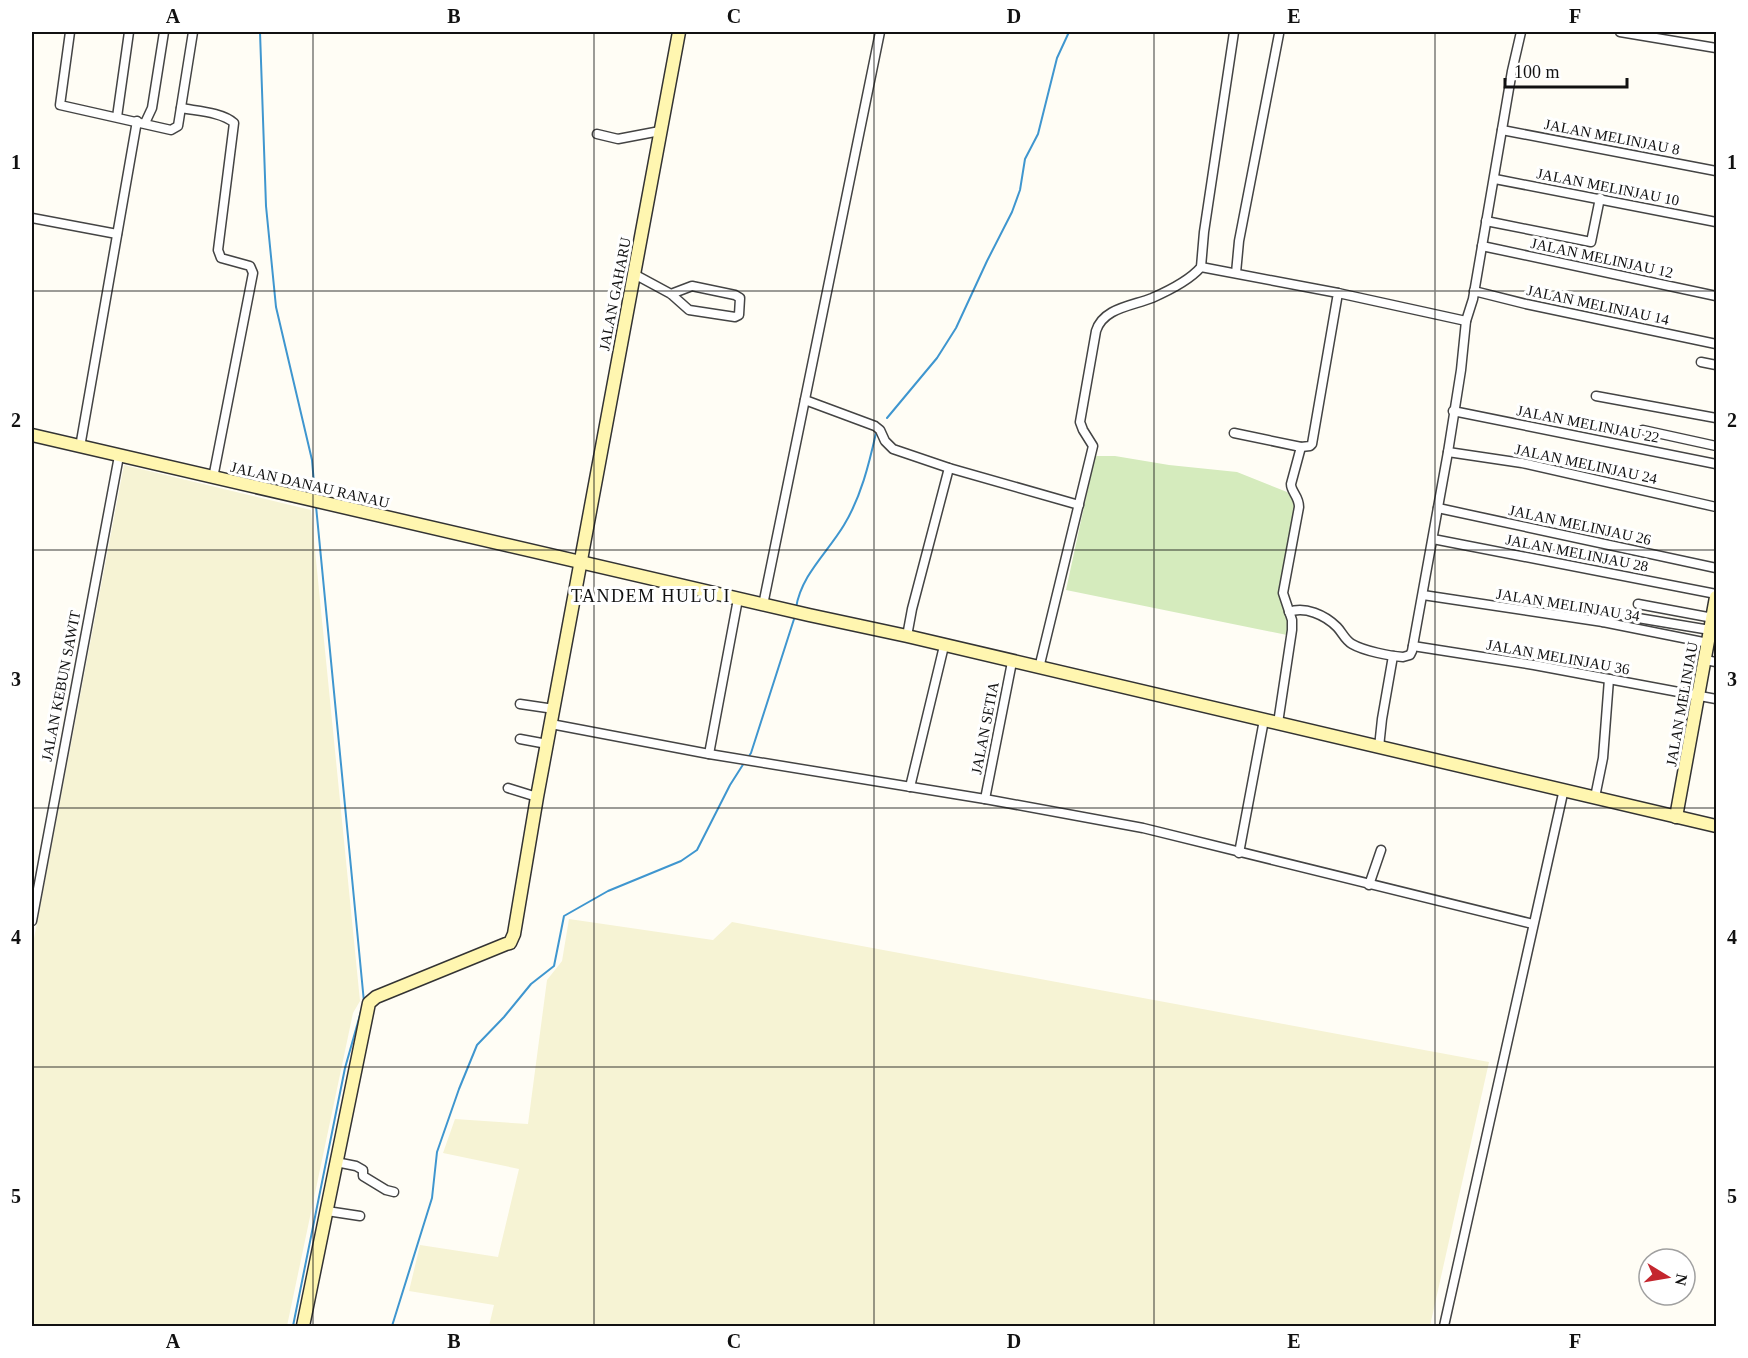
<svg xmlns="http://www.w3.org/2000/svg" width="1748" height="1358" viewBox="0 0 1748 1358" font-family="Georgia,serif">
<style>
.farmland{fill:#f6f3d4}
.green{fill:#d5ebbd}
.lines{fill:none;stroke-linecap:round;stroke-linejoin:round}
.stream{stroke:#3f96cf;stroke-width:2}
.street-casing{stroke:#444;stroke-width:11}
.secondary-casing{stroke:#333;stroke-width:15}
.street{stroke:#fff;stroke-width:8}
.secondary{stroke:#fff6b0;stroke-width:12}
.grid{fill:none;stroke:#111;stroke-width:1.5;stroke-opacity:0.55}
.labels{text-anchor:middle;stroke-width:6;stroke-linejoin:round;paint-order:stroke}
.street-label{font-size:15px;fill:#111;stroke:#fff}
.quarter-label{font-size:18px;letter-spacing:1.5px;fill:#111;stroke:#fff}
.neatline{fill:none;stroke:#111;stroke-width:2}
.grid-label{font-size:20px;text-anchor:middle;font-weight:bold;fill:#111}
</style>
<rect width="100%" height="100%" fill="#fffdf5"/>
<g class="farmland">
<polygon points="124,465 311,510 360,1001 353,1013 287,1326 32,1326 32,949"/>
<polygon points="569,919 713,940 732,922 1489,1062 1430,1326 489,1326 494,1305 409,1291 420,1245 498,1257 519,1169 443,1153 455,1119 528,1124 547,980 562,961"/>
</g>
<polygon class="green" points="1095,456 1115,456 1169,465 1237,472 1287,492 1295,503 1281,598 1288,622 1287,635 1066,590"/>
<g class="lines">
<g class="stream">
<polyline points="260,32 266,206 276,307 312,460 315,495"/>
<polyline points="887,418 937,358 956,328 987,261 1012,212 1020,190 1025,159 1038,134 1057,58 1069,32"/>
<polyline points="316,506 364,1002"/>
<path d="M796,608c5,-33 32,-56 48,-83 17,-28 25,-61 32,-92"/>
<polyline points="747,759 751,753 795,616"/>
<polyline points="293,1326 345,1068 362,1008"/>
<polyline points="392,1326 432,1198 437,1152 459,1089 477,1045 504,1017 531,984 554,966 564,916 608,891 681,861 697,850 730,785 744,763"/>
</g>
<g class="street-casing">
<g id="street">
<polyline points="70,32 60,105 171,130 178,126 193,32"/>
<polyline points="1620,32 1716,48"/>
<path d="M181,108c15,3 41,4 53,15l-16,127 3,8 29,8 3,7 -40,205"/>
<polyline points="117,117 129,32"/>
<polyline points="145,123 152,108 164,32"/>
<polyline points="1502,130 1716,171"/>
<polyline points="597,134 618,139 660,131"/>
<polyline points="1495,179 1716,222"/>
<polyline points="32,218 117,234"/>
<polyline points="1486,221 1591,242 1600,198"/>
<polyline points="1482,246 1716,296"/>
<polyline points="1201,267 1338,293 1312,444 1310,446 1301,447 1234,433"/>
<polyline points="1236,273 1239,241 1279,34"/>
<polyline points="634,274 671,294 689,310 735,317 739,315 740,298 735,295 692,286 671,294"/>
<polyline points="1474,291 1526,304 1716,344"/>
<polyline points="1338,293 1466,321"/>
<polyline points="1701,362 1716,365"/>
<polyline points="1596,396 1716,418"/>
<polyline points="805,400 875,426 880,430 885,441 893,449 949,468 1079,505"/>
<polyline points="1453,411 1716,464"/>
<polyline points="1643,430 1716,446"/>
<polyline points="80,447 137,121"/>
<polyline points="1448,452 1522,463 1716,507"/>
<polyline points="1438,508 1716,568"/>
<polyline points="1433,539 1716,594"/>
<polyline points="1423,595 1603,622 1708,643"/>
<polyline points="1638,604 1713,618"/>
<polyline points="763,605 880,32"/>
<path d="M1289,612c16,-6 36,3 48,15 5,5 8,13 15,17 12,7 38,12 51,13l7,-2 2,-4 36,-199 13,-82 5,-49 7,-22 39,-228 9,-39"/>
<polyline points="1603,622 1614,614 1710,630"/>
<polyline points="907,636 912,609 949,468"/>
<polyline points="1413,646 1534,665 1716,699"/>
<polyline points="1705,660 1716,662"/>
<path d="M1039,668l54,-222 -10,-16 -3,-8 16,-91c7,-23 36,-25 56,-33 16,-7 37,-17 49,-31l3,-35 30,-200"/>
<polyline points="520,704 554,709"/>
<path d="M1278,723l14,-93v-10l-9,-27 16,-86c0,-11 -8,-15 -8,-23l10,-37"/>
<polyline points="551,724 709,754 985,799 1143,828 1533,924"/>
<polyline points="520,739 547,744"/>
<polyline points="1379,747 1382,719 1393,656"/>
<polyline points="709,754 738,599"/>
<polyline points="910,787 944,646"/>
<polyline points="508,788 537,797"/>
<polyline points="1595,797 1603,758 1609,679"/>
<polyline points="985,799 1012,662"/>
<polyline points="1239,853 1264,720"/>
<polyline points="1369,885 1381,850"/>
<polyline points="32,921 119,456"/>
<polyline points="336,1162 356,1166 363,1170 363,1176 386,1190 394,1192"/>
<polyline points="327,1211 360,1216"/>
<polyline points="1444,1326 1564,789"/>
</g>
</g>
<g class="secondary-casing">
<g id="secondary">
<polyline points="32,435 809,615 907,636 1716,826"/>
<polyline points="1676,817 1716,597"/>
<polyline points="303,1326 369,1003 376,997 506,944 510,943 514,934 537,797 679,32"/>
</g>
</g>
<use href="#street" class="street"/>
<use href="#secondary" class="secondary"/>
</g>
<path class="grid" d="M313,32v1294M594,32v1294M874,32v1294M1154,32v1294M1435,32v1294M32,291h1684M32,550h1684M32,808h1684M32,1067h1684"/>
<g class="labels">
<g class="street-label">
<text transform="translate(1612 137) rotate(11)" y="5">JALAN MELINJAU 8</text>
<text transform="translate(1608 187) rotate(11)" y="5">JALAN MELINJAU 10</text>
<text transform="translate(1602 258) rotate(12)" y="5">JALAN MELINJAU 12</text>
<text transform="translate(615 294) rotate(-79)" y="5">JALAN GAHARU</text>
<text transform="translate(1598 305) rotate(12)" y="5">JALAN MELINJAU 14</text>
<text transform="translate(1588 424) rotate(11)" y="5">JALAN MELINJAU 22</text>
<text transform="translate(1586 464) rotate(12)" y="5">JALAN MELINJAU 24</text>
<text transform="translate(310 485) rotate(13)" y="5">JALAN DANAU RANAU</text>
<text transform="translate(1580 525) rotate(12)" y="5">JALAN MELINJAU 26</text>
<text transform="translate(1577 553) rotate(11)" y="5">JALAN MELINJAU 28</text>
<text transform="translate(1568 605) rotate(9)" y="5">JALAN MELINJAU 34</text>
<text transform="translate(1558 657) rotate(10)" y="5">JALAN MELINJAU 36</text>
<text transform="translate(61 686) rotate(-79)" y="5">JALAN KEBUN SAWIT</text>
<text transform="translate(1682 704) rotate(-80)" y="5">JALAN MELINJAU</text>
<text transform="translate(985 728) rotate(-79)" y="5">JALAN SETIA</text>
</g>
<g class="quarter-label">
<text x="651" y="602">TANDEM HULU I</text>
</g>
</g>
<rect width="1748" height="1358" fill="none" stroke="#ffffff" stroke-width="66"/>
<g transform="translate(1667 1277) rotate(101)"><circle r="28" fill="#ffffff" stroke="#a0a0a0" stroke-width="1.5"/>
<path d="M0-4.5L10 22L0 15L-10 22Z" fill="#c4262e"/>
<text y="-9" font-size="16" font-weight="bold" text-anchor="middle" fill="#111111">N</text>
</g>
<path d="M1505 78v9h122v-9" fill="none" stroke="#111111" stroke-width="3"/>
<text x="1514" y="78" font-size="18" fill="#111111" stroke="#ffffff" stroke-width="4.5" paint-order="stroke">100 m</text>
<rect x="33" y="33" width="1682" height="1292" class="neatline"/>
<g class="grid-label">
<text x="173" y="23">A</text>
<text x="454" y="23">B</text>
<text x="734" y="23">C</text>
<text x="1014" y="23">D</text>
<text x="1294" y="23">E</text>
<text x="1575" y="23">F</text>
<text x="16" y="169">1</text>
<text x="1732" y="169">1</text>
<text x="16" y="427">2</text>
<text x="1732" y="427">2</text>
<text x="16" y="686">3</text>
<text x="1732" y="686">3</text>
<text x="16" y="944">4</text>
<text x="1732" y="944">4</text>
<text x="16" y="1203">5</text>
<text x="1732" y="1203">5</text>
<text x="173" y="1348">A</text>
<text x="454" y="1348">B</text>
<text x="734" y="1348">C</text>
<text x="1014" y="1348">D</text>
<text x="1294" y="1348">E</text>
<text x="1575" y="1348">F</text>
</g>
</svg>
